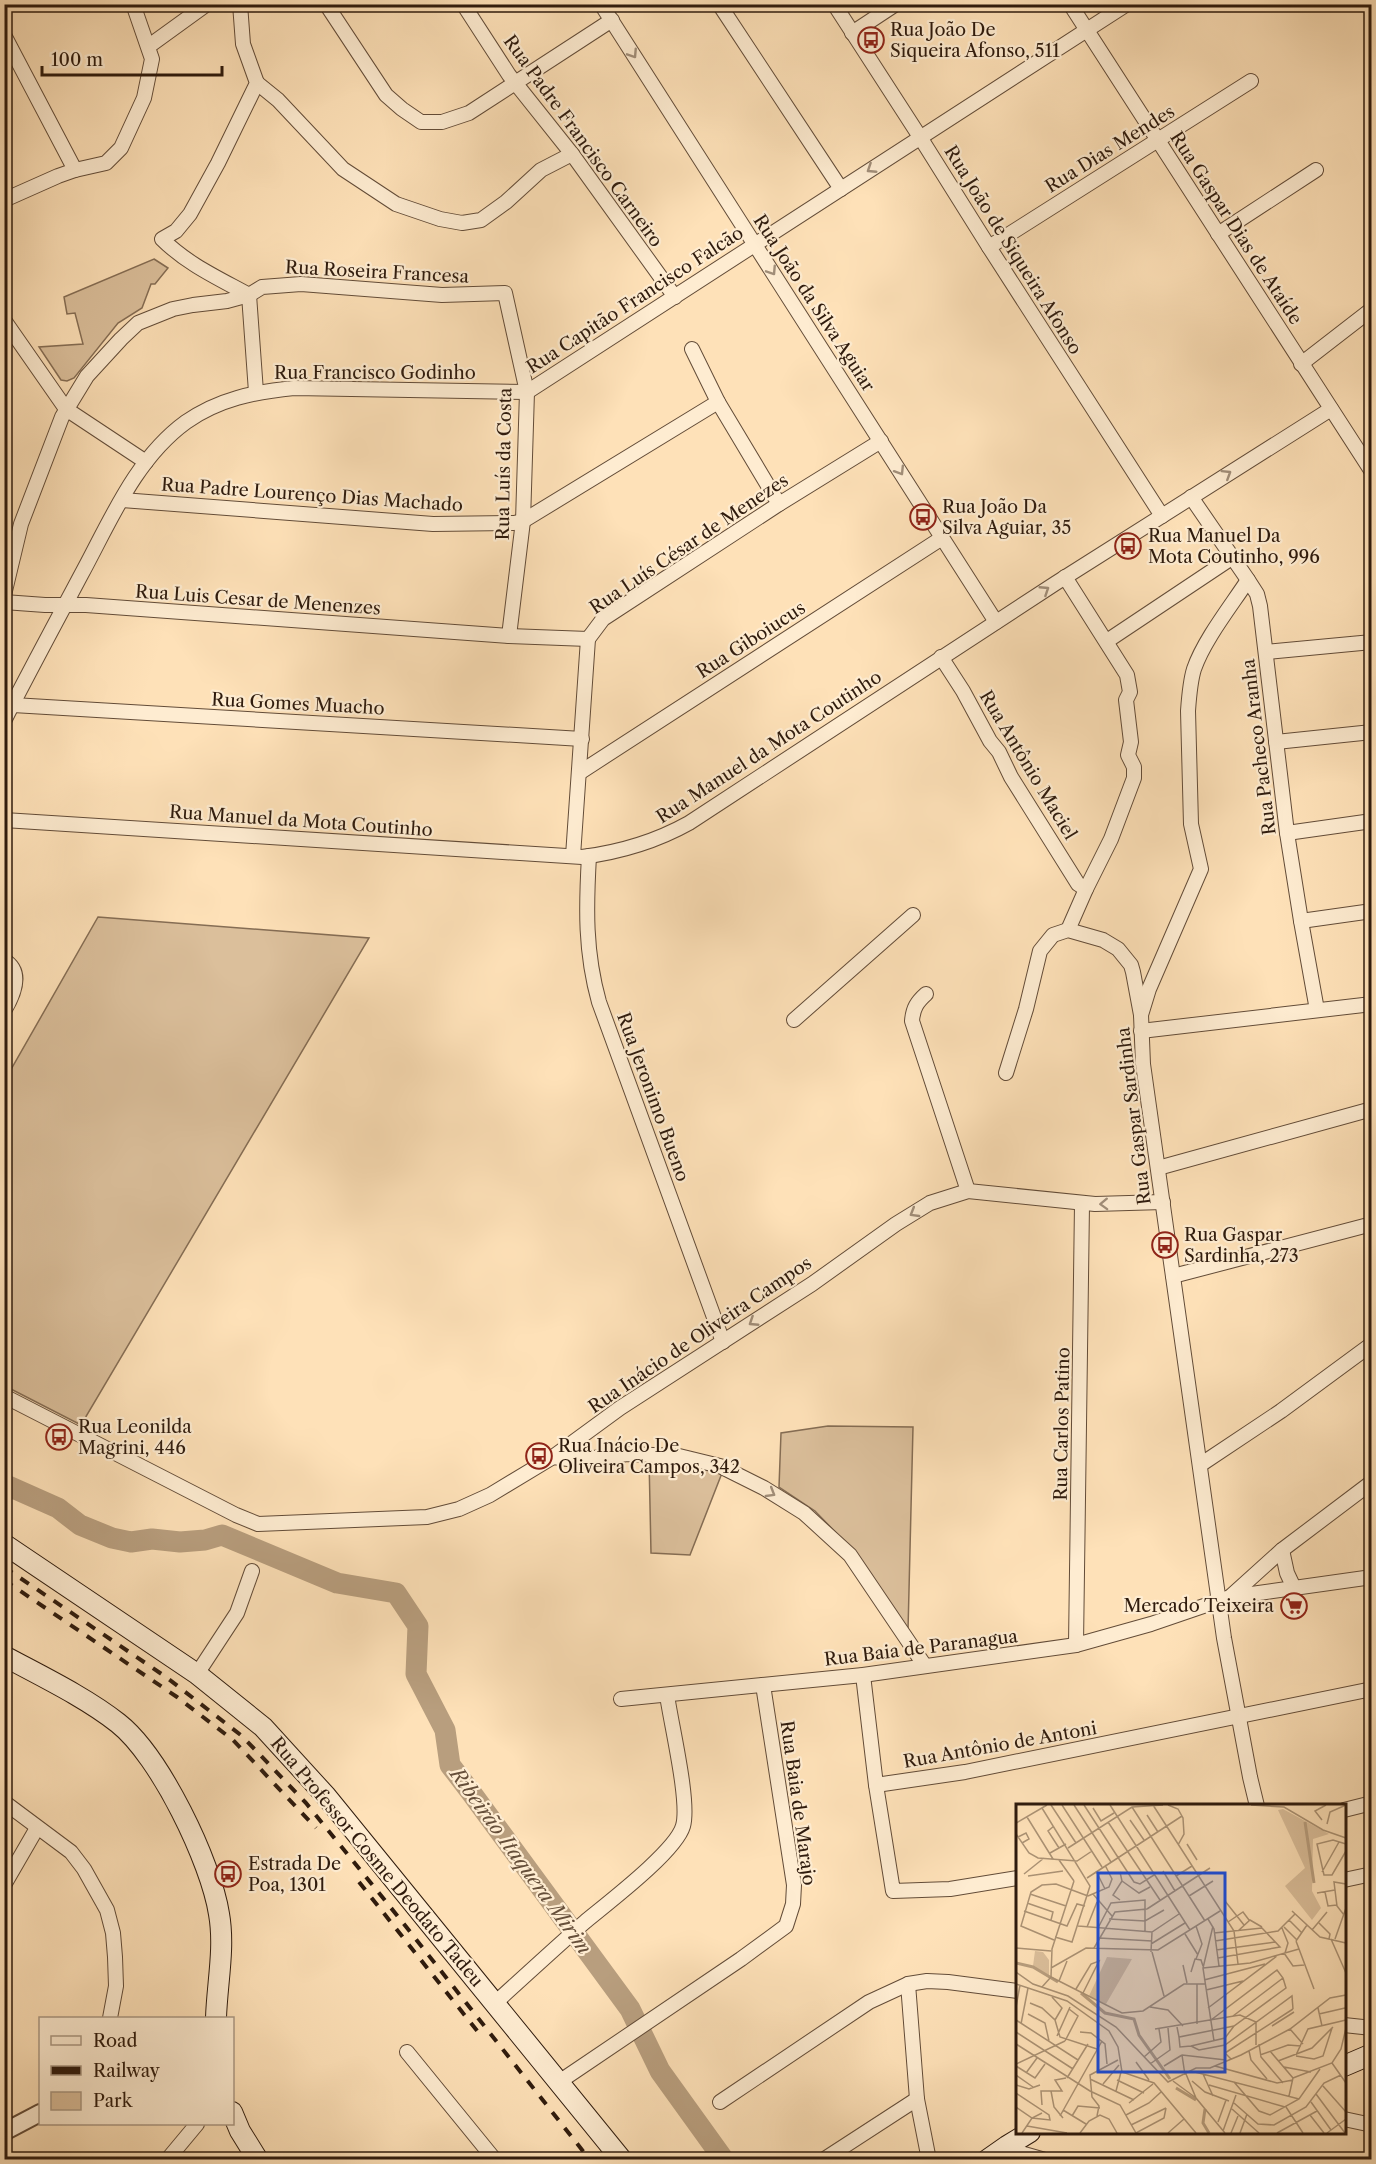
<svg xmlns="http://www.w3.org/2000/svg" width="1376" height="2164" viewBox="0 0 1376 2164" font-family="'Libre Caslon Text',serif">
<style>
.green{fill:#dbbf9b;stroke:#856d54;stroke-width:1.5}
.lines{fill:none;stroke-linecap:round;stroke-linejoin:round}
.river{stroke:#b89e7e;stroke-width:21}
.minor-casing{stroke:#634c38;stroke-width:16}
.tertiary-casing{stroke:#634c38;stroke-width:20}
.secondary-casing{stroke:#2f1b0d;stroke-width:22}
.minor{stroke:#feecd1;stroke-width:14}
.tertiary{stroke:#feecd1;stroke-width:16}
.secondary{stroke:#feecd1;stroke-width:20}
.rail{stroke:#2f1b0d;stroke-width:4;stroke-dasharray:10 10;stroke-linecap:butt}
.oneway{stroke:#a18e79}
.labels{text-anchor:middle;stroke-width:4.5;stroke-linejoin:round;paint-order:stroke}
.poi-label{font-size:18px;fill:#2f1b0d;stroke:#feecd1;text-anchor:start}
.street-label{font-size:18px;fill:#2f1b0d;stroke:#feecd1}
.water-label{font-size:20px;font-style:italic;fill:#664f3a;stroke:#feecd1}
.inset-river{fill:none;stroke:#b89e7e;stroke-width:3}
.inset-road{fill:none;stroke:#ab9274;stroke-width:1.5}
.view{fill:#1d4ed8;fill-opacity:0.15;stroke:#1d4ed8;stroke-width:3}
.inset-edge{fill:none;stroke:#2f1b0d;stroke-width:3}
</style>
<rect width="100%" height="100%" fill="#fee1b8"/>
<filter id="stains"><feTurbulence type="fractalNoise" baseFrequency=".00333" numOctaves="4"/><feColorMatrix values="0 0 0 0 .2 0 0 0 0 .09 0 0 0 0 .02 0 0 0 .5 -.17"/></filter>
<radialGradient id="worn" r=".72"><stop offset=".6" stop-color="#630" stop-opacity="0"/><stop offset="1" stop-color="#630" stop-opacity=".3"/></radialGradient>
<g class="green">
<polygon points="154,259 168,268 155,284 151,284 142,308 118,323 74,378 67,381 61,380 39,347 83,344 75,313 67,314 64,297"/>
<polygon points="98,917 369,938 81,1425 5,1386 5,1080"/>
<polygon points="828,1426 913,1427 908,1631 843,1540 815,1511 779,1487 781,1433"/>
<polygon points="649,1458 722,1473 690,1555 651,1553"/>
</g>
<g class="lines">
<polyline class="river" points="4,1484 58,1508 80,1525 112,1538 131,1542 152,1539 180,1542 205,1540 222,1535 337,1583 396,1593 418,1626 416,1674 445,1730 450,1765 470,1791 630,2009 660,2071 724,2160"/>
<g class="minor-casing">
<g id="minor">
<path d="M240,4l3,40 14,39 -39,80 -28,51 -14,17 -14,8c25,25 56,39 87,56"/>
<polyline points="326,4 386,95 402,109 421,122 442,122 469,113 612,20"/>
<polyline points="463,4 509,75 572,154 675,297"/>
<polyline points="601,4 996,622"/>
<polyline points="719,4 841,189"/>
<polyline points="834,4 920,137 989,247 1162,516"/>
<polyline points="1070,4 1372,472"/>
<polyline points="852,33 896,4"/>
<polyline points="4,35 75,170"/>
<polyline points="149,46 207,4"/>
<polyline points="257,83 278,100 343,169 396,204 440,219 462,223 481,220 506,202 541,170 572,154"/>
<polyline points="4,200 58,176 75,170 106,163 121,148 144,98 152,59 133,4"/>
<polyline points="1218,234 1316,170"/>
<polyline points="989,247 1251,81"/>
<polyline points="249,295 256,392"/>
<polyline points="4,320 66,409 146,462"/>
<polyline points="692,349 718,402 779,504"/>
<polyline points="1301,364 1372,309"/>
<polyline points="527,392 1127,4"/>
<polyline points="1191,497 1248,580 1257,594 1260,606 1287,833 1301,921 1317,1010"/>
<polyline points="122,500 433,524 514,523 523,521 718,402"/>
<polyline points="1065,577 1127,675 1130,692 1126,700 1131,742 1128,755 1134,767 1134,778 1111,839 1086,889 1068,930"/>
<path d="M1248,580c-17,26 -44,60 -54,89 -4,13 -5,28 -6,42l3,113 10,45 -52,120 -8,26 2,49 81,574 26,139 7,29"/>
<polyline points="4,595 21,524 62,417 87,376 121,339 138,323 173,309 193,305 227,301 249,295 262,287 301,284 442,295 505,293 527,392 523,521 509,636"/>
<polyline points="4,602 45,605 86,605 509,636 588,639 603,619 779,504 881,441"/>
<polyline points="1107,641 1233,557"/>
<polyline points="1266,652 1372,642"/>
<polyline points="941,657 963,691 990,741 999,752 1011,777 1078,884 1086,889"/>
<polyline points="13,705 582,739"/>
<path d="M4,721c25,-49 51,-97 77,-146 29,-53 54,-116 105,-153 33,-23 68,-30 108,-34l233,4"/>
<polyline points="1276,742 1372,732"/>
<polyline points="579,773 942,538"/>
<path d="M4,820l578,37c39,-5 73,-15 107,-34l367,-240 275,-174"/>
<polyline points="1287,833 1372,821"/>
<polyline points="573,856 588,639"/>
<path d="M589,856c-3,52 -4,96 10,146l124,340"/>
<polyline points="1301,921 1372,911"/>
<path d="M4,960c20,12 9,36 0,51"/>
<path d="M926,994c-9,8 -13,14 -14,27l56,170"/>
<polyline points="794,1020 913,915"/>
<polyline points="1141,1031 1372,1004"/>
<polyline points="1006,1073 1026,1009 1040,951 1053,935 1068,930 1103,940 1118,949 1131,965 1133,972 1141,1015"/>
<polyline points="1158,1168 1372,1109"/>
<polyline points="1173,1276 1372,1224"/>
<polyline points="4,1396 236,1515 258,1524 427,1517 459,1509 490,1495 553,1457 620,1408 812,1284 896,1224 930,1203 968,1191 1095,1204 1163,1202"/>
<polyline points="553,1457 576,1460 628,1454 679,1456 720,1466 764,1488 804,1513 850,1555 925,1666"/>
<polyline points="1200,1465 1281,1411 1372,1344"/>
<polyline points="1282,1550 1287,1573 1294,1588"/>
<polyline points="1230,1597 1282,1550 1372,1482"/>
<polyline points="1076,1645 1082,1204"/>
<polyline points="197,1674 237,1613 252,1571"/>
<polyline points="863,1675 876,1785 965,1772 1372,1689"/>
<polyline points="621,1699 863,1675 1076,1645 1151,1624 1230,1597 1372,1577"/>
<polyline points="876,1785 893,1891 950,1889 1018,1878"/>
<polyline points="4,1802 71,1852 84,1869 107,1910 113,1933 115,1957 116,1986 110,2018"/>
<polyline points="1344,1810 1372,1803"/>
<polyline points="1344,1880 1372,1874"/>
<polyline points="4,1885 37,1828"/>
<polyline points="908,1984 917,2099 929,2160"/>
<path d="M495,2003c30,-27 60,-55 91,-82 23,-19 90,-70 97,-95 7,-24 -12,-102 -16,-131"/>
<polyline points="1344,2025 1372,2028"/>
<polyline points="407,2052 495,2160"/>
<polyline points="559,2082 741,1959 786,1926 793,1904 794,1885 763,1685"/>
<polyline points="720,2102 869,2002 908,1984 927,1981 948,1982 1018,1991"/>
<polyline points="1344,2119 1372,2125"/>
<polyline points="1007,2146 1024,2154 1045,2160"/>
<polyline points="167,2160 197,2124"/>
<polyline points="823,2160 917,2099"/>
</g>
</g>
<g class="tertiary-casing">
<polyline id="tertiary" points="4,2132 40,2113"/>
</g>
<g class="secondary-casing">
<g id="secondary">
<polyline points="4,1544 197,1674 263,1727 326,1796 622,2160"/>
<path d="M4,1656c37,20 81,41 114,67 42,33 93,139 101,191 6,34 -2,70 -3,104"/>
<polyline points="1344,2066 1372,2054"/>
<polyline points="232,2112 240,2131 258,2160"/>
<polyline points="987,2160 1007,2146 1030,2132"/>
</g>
</g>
<use href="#minor" class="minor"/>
<use href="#tertiary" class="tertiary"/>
<use href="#secondary" class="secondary"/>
<g class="rail">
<polyline points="4,1567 166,1677 242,1736 306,1803 400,1919 590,2160"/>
<polyline points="4,1580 177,1697 233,1740 316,1828"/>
<polyline points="359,1882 482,2037"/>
</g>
</g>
<defs><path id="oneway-chevron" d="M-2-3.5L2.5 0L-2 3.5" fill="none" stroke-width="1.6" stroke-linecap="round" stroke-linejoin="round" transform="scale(1.5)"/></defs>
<g class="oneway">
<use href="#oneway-chevron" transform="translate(633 54) rotate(57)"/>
<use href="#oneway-chevron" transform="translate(871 169) rotate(147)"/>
<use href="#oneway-chevron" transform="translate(772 271) rotate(57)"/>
<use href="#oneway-chevron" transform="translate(900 471) rotate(58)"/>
<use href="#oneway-chevron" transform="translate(1227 474) rotate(-32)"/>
<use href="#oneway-chevron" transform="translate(1045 590) rotate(-33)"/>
<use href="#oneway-chevron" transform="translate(1104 1204) rotate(178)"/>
<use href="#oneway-chevron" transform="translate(914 1213) rotate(149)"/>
<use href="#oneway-chevron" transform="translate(753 1322) rotate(147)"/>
<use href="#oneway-chevron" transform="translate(771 1493) rotate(31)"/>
</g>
<defs>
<g id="bus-ring" transform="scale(1.35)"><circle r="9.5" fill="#feecd1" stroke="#8f2418" stroke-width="1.5"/><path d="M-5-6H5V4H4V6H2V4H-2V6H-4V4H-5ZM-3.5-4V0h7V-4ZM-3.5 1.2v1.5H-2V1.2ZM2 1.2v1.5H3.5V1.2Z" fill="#8f2418"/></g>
<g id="supermarket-ring" transform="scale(1.35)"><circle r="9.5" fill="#feecd1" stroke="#8f2418" stroke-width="1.5"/><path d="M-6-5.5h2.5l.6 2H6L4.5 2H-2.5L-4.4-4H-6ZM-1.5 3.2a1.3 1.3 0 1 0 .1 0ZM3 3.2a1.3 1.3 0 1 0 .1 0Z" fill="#8f2418"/></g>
</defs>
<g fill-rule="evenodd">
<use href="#bus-ring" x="871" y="40"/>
<use href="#bus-ring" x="923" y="517"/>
<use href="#bus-ring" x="1128" y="546"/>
<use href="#bus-ring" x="1165" y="1245"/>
<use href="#bus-ring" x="59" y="1437"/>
<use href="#bus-ring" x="539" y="1456"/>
<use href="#supermarket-ring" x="1294" y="1606"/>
<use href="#bus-ring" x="228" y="1874"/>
</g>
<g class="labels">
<g class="poi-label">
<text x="890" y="36">Rua João De<tspan x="890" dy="21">Siqueira Afonso, 511</tspan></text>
<text x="942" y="513">Rua João Da<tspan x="942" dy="21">Silva Aguiar, 35</tspan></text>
<text x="1148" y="542">Rua Manuel Da<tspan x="1148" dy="21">Mota Coutinho, 996</tspan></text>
<text x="1184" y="1241">Rua Gaspar<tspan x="1184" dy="21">Sardinha, 273</tspan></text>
<text x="78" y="1433">Rua Leonilda<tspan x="78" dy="21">Magrini, 446</tspan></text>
<text x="558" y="1452">Rua Inácio De<tspan x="558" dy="21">Oliveira Campos, 342</tspan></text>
<text x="1274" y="1612" text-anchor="end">Mercado Teixeira</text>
<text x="248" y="1870">Estrada De<tspan x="248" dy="21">Poa, 1301</tspan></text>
</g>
<g class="street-label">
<text transform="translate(583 141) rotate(54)" y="6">Rua Padre Francisco Carneiro</text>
<text transform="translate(1110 149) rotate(-32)" y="6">Rua Dias Mendes</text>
<text transform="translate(1236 228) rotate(57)" y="6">Rua Gaspar Dias de Ataíde</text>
<text transform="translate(1013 250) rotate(58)" y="6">Rua João de Siqueira Afonso</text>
<text transform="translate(377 272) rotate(3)" y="6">Rua Roseira Francesa</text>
<text transform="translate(635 300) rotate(-33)" y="6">Rua Capitão Francisco Falcão</text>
<text transform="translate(814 303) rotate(57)" y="6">Rua João da Silva Aguiar</text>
<text x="375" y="379">Rua Francisco Godinho</text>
<text transform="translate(504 464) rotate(-89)" y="6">Rua Luís da Costa</text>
<text transform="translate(312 495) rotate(4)" y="6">Rua Padre Lourenço Dias Machado</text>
<text transform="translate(689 544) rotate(-34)" y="6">Rua Luís César de Menezes</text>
<text transform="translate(258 600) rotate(4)" y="6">Rua Luis Cesar de Menenzes</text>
<text transform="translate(751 640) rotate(-33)" y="6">Rua Giboiucus</text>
<text transform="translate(298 704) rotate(3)" y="6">Rua Gomes Muacho</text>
<text transform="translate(769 747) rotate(-33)" y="6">Rua Manuel da Mota Coutinho</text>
<text transform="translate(1259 747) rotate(-97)" y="6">Rua Pacheco Aranha</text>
<text transform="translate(1028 765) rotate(59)" y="6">Rua Antônio Maciel</text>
<text transform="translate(301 821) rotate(4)" y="6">Rua Manuel da Mota Coutinho</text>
<text transform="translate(653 1097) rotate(70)" y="6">Rua Jeronimo Bueno</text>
<text transform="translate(1134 1116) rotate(-97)" y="6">Rua Gaspar Sardinha</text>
<text transform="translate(700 1335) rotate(-34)" y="6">Rua Inácio de Oliveira Campos</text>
<text transform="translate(1062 1424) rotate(-89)" y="6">Rua Carlos Patino</text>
<text transform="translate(921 1648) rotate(-7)" y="6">Rua Baia de Paranagua</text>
<text transform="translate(1000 1745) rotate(-10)" y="6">Rua Antônio de Antoni</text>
<text transform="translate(798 1803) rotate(82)" y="6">Rua Baia de Marajo</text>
<text transform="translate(377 1862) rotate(50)" y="6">Rua Professor Cosme Deodato Tadeu</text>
</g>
<g class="water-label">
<text transform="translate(521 1861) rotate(54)" y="7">Ribeirão Itaquera Mirim</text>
</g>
</g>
<g transform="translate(1016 1804)">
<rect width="330" height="330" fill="#fee1b8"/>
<path d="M267,5l46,25 -16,5 -1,52 9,17 -9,12 -27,-34 20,-18 -27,-58zM19,147l8,1 6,8v18l-16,-12zM91,153l25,2 -26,45 -17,-8z" fill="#dbbf9b"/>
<path class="inset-river" d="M289,18l9,61M0,159l17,4 25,15M65,189l24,20 29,6 5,16 31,44M160,284l20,12M189,305l-2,14 6,10"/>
<path class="inset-road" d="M35,1l25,38M46,1l40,62M58,1l37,57M68,1l50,77 6,2 14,-9M94,1l80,125M137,1l81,126 4,33M152,1l10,4 5,9 1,16 -6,11M235,1l33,2 39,23 23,8M116,3l73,114M26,4l48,78 -18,56 -17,-5M77,4l8,13 13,-8M131,11l11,17M11,13l26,42M114,16l14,20M306,16l-7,-9 11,-6M92,18l52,78M0,19l31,-18M311,20l3,-12 16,-7M38,22l-6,5 11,17M0,30l13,19 9,5 39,3 15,-10M2,33l8,-4 3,6 -7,4M171,40l10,16M330,40l-13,-4 -16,4 7,31h8l14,-24M52,44l64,-41 31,-2M34,49l16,-9M43,56l15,21M80,67l9,18M147,67l12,20M104,68l2,9 -9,14 7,5M306,68l17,-30M8,70l20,-16M12,72l35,-5M160,72l16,-10M71,74l95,-62M106,77l17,12 11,-6M309,88l3,14 9,-1M301,89l18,-3M14,90l36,12M77,90l19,22M72,92l21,-9 3,-8 -7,-14M173,92l24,-15M209,97l19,24M11,99l26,9 -2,8M131,105l63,-41M8,107l43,15 10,-22 8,2M276,107l28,26 26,6M328,111l-7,-9 -3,-24 12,2M93,115l36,2 19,-11M192,115l6,10 5,37M273,116l13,13M212,118l15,-10 6,8M303,119l11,11 -1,5M62,122l74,6 27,-18M180,122l6,18 -6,15M197,122l-10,42 11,73M71,123l10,-25M268,123l13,13M82,124l13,-25 34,-3v32M266,124l6,15 -3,10M296,126l15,-18M222,127l12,-11 12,7M198,129l48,-5 18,19 -62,11M169,130l13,21M83,134l53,3M315,135l15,34M319,135l11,-31M38,136l-33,-14 10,-34 11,-7 14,-1 32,12M199,137l63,-10 17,-17M280,137l18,48M280,137l11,-16M135,140l34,-21M0,144l35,3M78,144l21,-36 32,-3M200,146l59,-8M135,148l1,-20M136,148l12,44M268,149l9,13 11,-1M167,161l4,18M35,164l35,-20 72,2 62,-39M187,164l47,-5 49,-14M0,168l17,12 35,12 48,31 52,55 28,-14h14l31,-13 49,-26 40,-31 16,-3M175,168l4,-13 6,1 2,6M35,173l71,36 21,-2 41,-27h21M188,176l61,-16M43,177l8,-20M0,180l51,17 42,30 9,16 4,25 32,11 42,50M26,183l9,-10 1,-28 22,-68M60,185l15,-25 8,-3 -16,32M190,186l37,-9M36,193l10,11 -7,12M14,199l12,5 13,12 5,17 37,12M0,203l4,-22M134,203l18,3 15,16M192,204l69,-52M302,204l4,18M12,210l17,9 4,18M303,210l26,-6M217,212l50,-38M0,216l62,40M5,220l7,-36M181,220v-40M256,222l22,-14M161,223l2,10 55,-11 52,-38 -3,-10 -6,-8 -66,50M139,225l85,-14 16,7v23M274,225l13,15M0,228l57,37M64,228l11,1 14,11 2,20M41,232l13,-29M163,233l1,10 11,-1 34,-8 9,-12M49,237l13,-25 -9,-7M0,240l74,47 30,14 16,28 28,-15 2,-10M243,240l2,13 22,26M175,242l8,4 26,-5 67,-49 1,13M233,247l2,9 16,19M254,247l23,27 -4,18M166,251l44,5M166,251l3,20M244,251l28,-10 13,1M280,251l12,-26 38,-9M280,252l18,3 9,-3 9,-28M128,253l17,-15 -2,-13M215,255l-6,-6 68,-44M262,257l34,-13 21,-21M120,258l13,18M316,259l14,20M0,260l49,-23M134,260l20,-14 -2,-22M0,262l19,12 10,-14M148,262l18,-11M199,262l62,17 16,-3M268,263l27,5M175,267l108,28M10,269l11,-15M170,270l10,24 29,35M187,270l10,22M0,271l17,12M51,274l21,-34M277,274l39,-15 9,-14 5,-21M74,275l44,21M101,276l27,13M157,277l23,17M176,277l13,11 24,9M218,278l25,29 11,4 29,-16 21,-30M87,280l16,-19M0,281l13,4 11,-4M193,281l76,22M307,282l23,26M35,287l3,16 9,11M100,287l5,-19M0,289l33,22 1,5 -18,-2 -16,-11M300,290l29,39M295,298l20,28M113,299l24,-19M218,299l24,21 16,1 32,-18 18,-24 17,-8M26,301l-1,-14h21l-7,-11 11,-2M270,303l17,26M216,305l27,24M47,306l23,14M110,311l23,-12 12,-11M294,311l14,18M44,312l42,-75M56,312l6,-10 22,2M81,312l2,-10 -7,-9 -2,-22 28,-15M202,318l8,-22M115,321l35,-17M11,322l40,7M207,327l13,-36M6,329l10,-15 10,-5M64,329l9,-12 11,-6 9,4 8,14M152,329l16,-14M215,329l7,-17M224,329l7,-19M261,329l40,-22M311,329l19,-14"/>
<path class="view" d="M82,69h127v199h-127z"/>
<rect width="330" height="330" class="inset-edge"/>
</g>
<rect width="1376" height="2164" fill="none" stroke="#fee1b8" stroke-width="24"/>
<rect x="6" y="6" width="1364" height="2152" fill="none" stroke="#2f1b0d" stroke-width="3"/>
<rect x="12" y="12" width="1352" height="2140" fill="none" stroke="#2f1b0d" stroke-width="1.5"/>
<rect x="39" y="2017" width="195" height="108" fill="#feecd1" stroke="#ab9883" stroke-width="1.5"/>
<rect x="51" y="2036" width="30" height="9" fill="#feecd1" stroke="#ab9883" stroke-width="1.5"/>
<text x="93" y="2047" font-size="18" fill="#2f1b0d">Road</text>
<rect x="51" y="2066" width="30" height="9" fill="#2f1b0d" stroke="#ab9883" stroke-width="1.5"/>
<text x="93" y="2077" font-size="18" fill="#2f1b0d">Railway</text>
<rect x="51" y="2092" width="30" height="18" fill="#dbbf9b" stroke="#ab9883" stroke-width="1.5"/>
<text x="93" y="2107" font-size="18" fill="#2f1b0d">Park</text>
<path d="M42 66v9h180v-9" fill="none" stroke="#2f1b0d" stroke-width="3"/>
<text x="51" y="66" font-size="18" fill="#2f1b0d" stroke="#feecd1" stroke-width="4.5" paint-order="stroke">100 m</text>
<rect width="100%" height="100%" filter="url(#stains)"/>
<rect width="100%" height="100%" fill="url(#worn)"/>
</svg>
